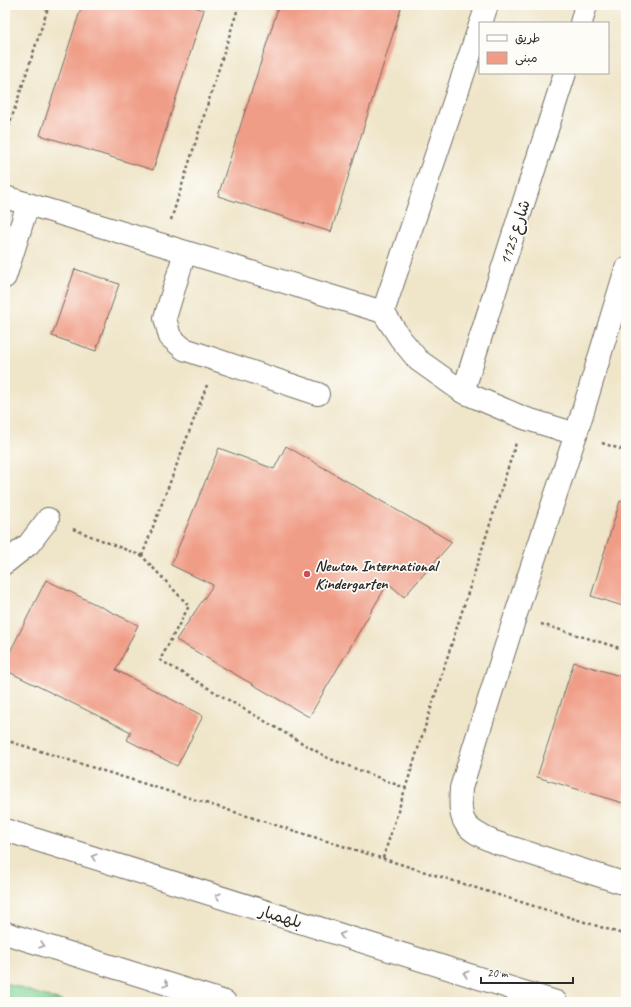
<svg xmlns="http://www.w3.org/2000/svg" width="631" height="1007" viewBox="0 0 631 1007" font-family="Caveat,'Playpen Sans Arabic',sans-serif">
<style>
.green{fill:#81d495;stroke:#568060}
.building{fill:#f09d87}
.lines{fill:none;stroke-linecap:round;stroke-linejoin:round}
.minor-casing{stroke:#706c62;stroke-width:24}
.path{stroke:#706c62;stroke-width:2.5;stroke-dasharray:3 3;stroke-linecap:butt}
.minor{stroke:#fff;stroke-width:22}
.oneway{stroke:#a0a0a0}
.poi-dot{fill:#d1495b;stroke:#fdfcf7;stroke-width:1.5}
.labels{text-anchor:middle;stroke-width:3.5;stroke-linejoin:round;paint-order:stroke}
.street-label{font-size:16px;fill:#2b2b2b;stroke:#fdfcf7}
.poi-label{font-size:16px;font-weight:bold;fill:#2b2b2b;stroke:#fdfcf7;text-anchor:start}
</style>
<rect width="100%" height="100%" fill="#fdfcf7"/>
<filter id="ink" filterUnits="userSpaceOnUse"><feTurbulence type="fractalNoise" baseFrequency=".025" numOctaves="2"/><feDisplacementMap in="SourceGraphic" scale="8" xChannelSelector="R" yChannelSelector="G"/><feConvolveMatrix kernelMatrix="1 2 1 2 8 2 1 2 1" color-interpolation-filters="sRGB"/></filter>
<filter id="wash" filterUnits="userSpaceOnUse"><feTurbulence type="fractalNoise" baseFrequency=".012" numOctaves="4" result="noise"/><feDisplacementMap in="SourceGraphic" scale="16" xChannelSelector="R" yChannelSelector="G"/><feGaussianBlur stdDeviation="0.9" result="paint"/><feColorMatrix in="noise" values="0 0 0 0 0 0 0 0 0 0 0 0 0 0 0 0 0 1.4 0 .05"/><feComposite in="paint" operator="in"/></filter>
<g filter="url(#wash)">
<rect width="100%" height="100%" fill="#efe5c9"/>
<polygon class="green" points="5,983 64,1002 5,1002"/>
<g id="blocks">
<g class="building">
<polygon points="82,5 187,5 204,10 153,170 40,135"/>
<polygon points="279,5 402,5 331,232 218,196"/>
<polygon points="75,269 119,284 96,351 52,336"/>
<polygon points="286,446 452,542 404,597 388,583 309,717 176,640 213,585 171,565 219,448 274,469"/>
<polygon points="620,501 626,502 626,607 591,596"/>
<polygon points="46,580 138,625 116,670 203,716 177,766 127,740 131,732 5,670 5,662"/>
<polygon points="574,662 626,678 626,804 537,777"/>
</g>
</g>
</g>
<g filter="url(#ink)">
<use href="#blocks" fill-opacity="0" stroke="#706c62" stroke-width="1"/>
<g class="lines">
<g class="minor-casing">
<g id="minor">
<polyline points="481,23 487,5"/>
<polyline points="581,23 586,5"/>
<polyline points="5,197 383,312 400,338 418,360 463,392 524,418 576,434"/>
<polyline points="185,252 165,318 170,337 184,349 318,394"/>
<path d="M626,269l-50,165 -61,183 -54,171c-2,33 1,40 33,54l132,42"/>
<polyline points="5,277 28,204"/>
<polyline points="383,312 480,25"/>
<polyline points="463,392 565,73"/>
<polyline points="5,563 29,544 48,519"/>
<polyline points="5,830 556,1002"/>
<polyline points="5,933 225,1002"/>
</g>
</g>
<g class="path">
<polyline points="5,138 49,5"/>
<polyline points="171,220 239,5"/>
<polyline points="602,443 626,451"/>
<polyline points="73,529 142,556 189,606 160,660 328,758 405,788"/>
<polyline points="142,556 207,385"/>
<polyline points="541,624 626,650"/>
<polyline points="5,740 626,935"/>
<polyline points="383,858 516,443"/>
</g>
<use href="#minor" class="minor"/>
</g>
<defs><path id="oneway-chevron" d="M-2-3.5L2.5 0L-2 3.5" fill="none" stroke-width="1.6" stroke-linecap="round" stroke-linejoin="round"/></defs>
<g class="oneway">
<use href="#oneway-chevron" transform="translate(94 857) rotate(-163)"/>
<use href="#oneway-chevron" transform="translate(218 896) rotate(-163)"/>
<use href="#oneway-chevron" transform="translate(342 935) rotate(-163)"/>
<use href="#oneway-chevron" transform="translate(42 945) rotate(17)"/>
<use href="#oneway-chevron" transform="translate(466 974) rotate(-163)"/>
<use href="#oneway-chevron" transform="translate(166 984) rotate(17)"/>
</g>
</g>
<circle class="poi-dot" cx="307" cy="574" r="4"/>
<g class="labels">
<g class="street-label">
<text transform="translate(514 232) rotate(-72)" y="6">شارع 1125</text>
<text transform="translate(281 916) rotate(17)" y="6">بلهمبار</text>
</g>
<g class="poi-label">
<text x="315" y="571">Newton International<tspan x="315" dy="18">Kindergarten</tspan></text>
</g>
</g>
<rect width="631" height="1007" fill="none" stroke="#fdfcf7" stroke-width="20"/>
<rect x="479" y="22" width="130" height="52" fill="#fdfcf7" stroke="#a9a8a5"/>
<rect x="487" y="35" width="20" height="6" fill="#ffffff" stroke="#a9a8a5"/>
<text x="515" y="42" font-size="12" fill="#2b2b2b">طريق</text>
<rect x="487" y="52" width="20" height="12" fill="#f09d87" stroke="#a9a8a5"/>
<text x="515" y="62" font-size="12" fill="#2b2b2b">مبنى</text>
<path d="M481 977v6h92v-6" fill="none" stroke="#2b2b2b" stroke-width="2"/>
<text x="487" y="977" font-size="12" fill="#2b2b2b" stroke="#fdfcf7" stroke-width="3" paint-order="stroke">20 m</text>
</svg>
